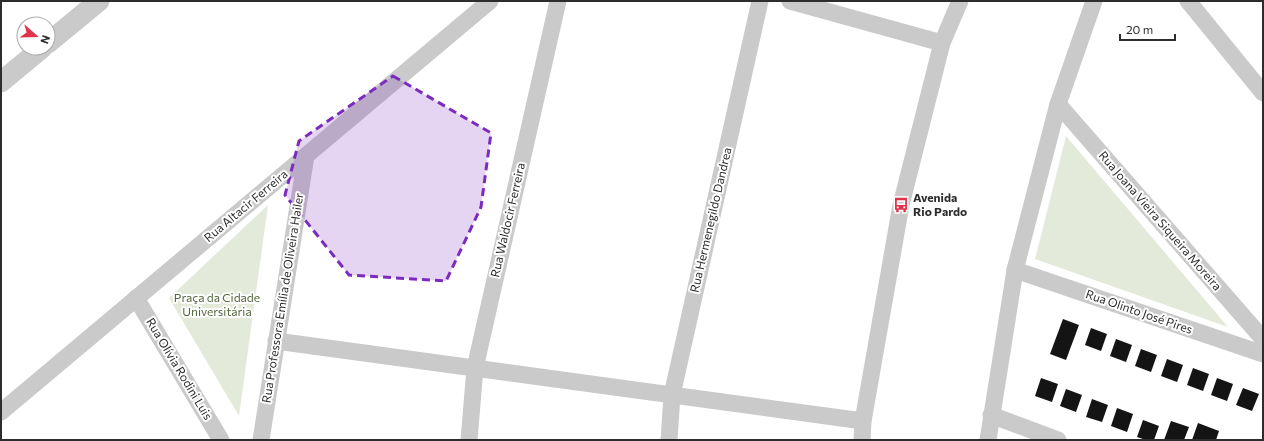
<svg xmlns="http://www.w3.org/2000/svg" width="1264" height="441" viewBox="0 0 1264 441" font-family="Commissioner,sans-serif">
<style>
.park{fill:#e4eada}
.building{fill:#141414}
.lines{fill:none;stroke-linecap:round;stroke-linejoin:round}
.minor{stroke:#cacaca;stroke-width:17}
.tertiary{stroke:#cacaca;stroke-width:21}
.marked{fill:#7b2cbf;fill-opacity:0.2;stroke:#7b2cbf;stroke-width:3;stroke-dasharray:8 5;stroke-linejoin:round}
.labels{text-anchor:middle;stroke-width:4;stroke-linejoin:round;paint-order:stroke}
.poi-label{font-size:12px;font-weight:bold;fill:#2d2d2d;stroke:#fff;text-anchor:start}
.street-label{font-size:12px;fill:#2d2d2d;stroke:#fff}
.park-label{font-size:12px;fill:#52663c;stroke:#fff}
</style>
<rect width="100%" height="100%" fill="#fff"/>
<g class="park">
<polygon points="1066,136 1228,327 1035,259"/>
<polygon points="268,205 239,416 169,298"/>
</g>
<g class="building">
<polygon points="1063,319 1079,325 1066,360 1050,354"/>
<polygon points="1091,328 1107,334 1101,351 1085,345"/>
<polygon points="1116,339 1132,345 1126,362 1110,356"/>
<polygon points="1141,349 1157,355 1151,372 1135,366"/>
<polygon points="1167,359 1183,365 1177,382 1161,376"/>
<polygon points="1193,368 1209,374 1203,391 1187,385"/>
<polygon points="1041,378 1058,384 1052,402 1035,396"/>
<polygon points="1217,378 1233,384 1227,401 1211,395"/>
<polygon points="1243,388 1259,394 1252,411 1236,405"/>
<polygon points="1066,389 1082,395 1076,412 1060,406"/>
<polygon points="1092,399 1108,405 1102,422 1086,417"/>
<polygon points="1117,408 1133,414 1127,432 1111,426"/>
<polygon points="1143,420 1159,426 1154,440 1146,440 1137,437"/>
<polygon points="1171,421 1189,427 1184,440 1164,440"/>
<polygon points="1198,423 1219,431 1216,440 1192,440"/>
</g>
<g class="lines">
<g class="minor">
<polyline points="790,1 942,43"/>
<polyline points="1188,1 1263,93"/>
<polyline points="1058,104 1263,339"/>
<polyline points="1015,270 1263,354"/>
<polyline points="136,298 221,440"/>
<polyline points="276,341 863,421"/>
<polyline points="1,412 490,1"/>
<polyline points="991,415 1058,440"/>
<polyline points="261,440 306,156"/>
<polyline points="469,440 475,368 558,1"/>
<polyline points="669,440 672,395 760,1"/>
<polyline points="862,440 863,421 901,205 942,43 960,1"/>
<polyline points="988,440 1015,270 1058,104 1094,1"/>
</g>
<g class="tertiary">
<polyline points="48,43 99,1"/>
<polyline points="1,82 42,48"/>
</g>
</g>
<path class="marked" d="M393,76l98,57 -10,74 -35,74 -97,-6 -64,-80 14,-54z"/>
<defs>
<g id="bus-bare" transform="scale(1.2)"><path d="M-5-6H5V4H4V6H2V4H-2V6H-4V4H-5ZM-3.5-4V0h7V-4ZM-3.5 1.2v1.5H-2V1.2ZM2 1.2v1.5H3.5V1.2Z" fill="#df344b" stroke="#fff" stroke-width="2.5" paint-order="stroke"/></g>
</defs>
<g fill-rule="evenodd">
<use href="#bus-bare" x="901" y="205"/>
</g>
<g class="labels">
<g class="poi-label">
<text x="913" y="202">Avenida<tspan x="913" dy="14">Rio Pardo</tspan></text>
</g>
<g class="street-label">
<text transform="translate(246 206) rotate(-40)" y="4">Rua Altacir Ferreira</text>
<text transform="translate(508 220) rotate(-77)" y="4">Rua Waldocir Ferreira</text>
<text transform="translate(711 220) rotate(-77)" y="4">Rua Hermenegildo Dandrea</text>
<text transform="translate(1160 221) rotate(49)" y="4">Rua Joana Vieira Siqueira Moreira</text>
<text transform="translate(283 298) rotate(-81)" y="4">Rua Professora Emília de Oliveira Hailer</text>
<text transform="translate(1139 312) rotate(19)" y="4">Rua Olinto José Pires</text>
<text transform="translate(179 369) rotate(59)" y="4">Rua Olívia Rodini Luis</text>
</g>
<g class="park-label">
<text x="217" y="302">Praça da Cidade<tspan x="217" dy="14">Universitária</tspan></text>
</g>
</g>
<rect width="1264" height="441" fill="none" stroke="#2d2d2d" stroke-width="4"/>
<g transform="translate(36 36) rotate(110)"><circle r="19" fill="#ffffff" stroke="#ababab"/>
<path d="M0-3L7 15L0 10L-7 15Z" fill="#df344b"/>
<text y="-6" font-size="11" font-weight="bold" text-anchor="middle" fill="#2d2d2d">N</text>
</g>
<path d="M1120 34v6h55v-6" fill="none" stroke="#2d2d2d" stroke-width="2"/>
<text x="1126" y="34" font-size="12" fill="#2d2d2d" stroke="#ffffff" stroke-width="3" paint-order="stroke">20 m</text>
</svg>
